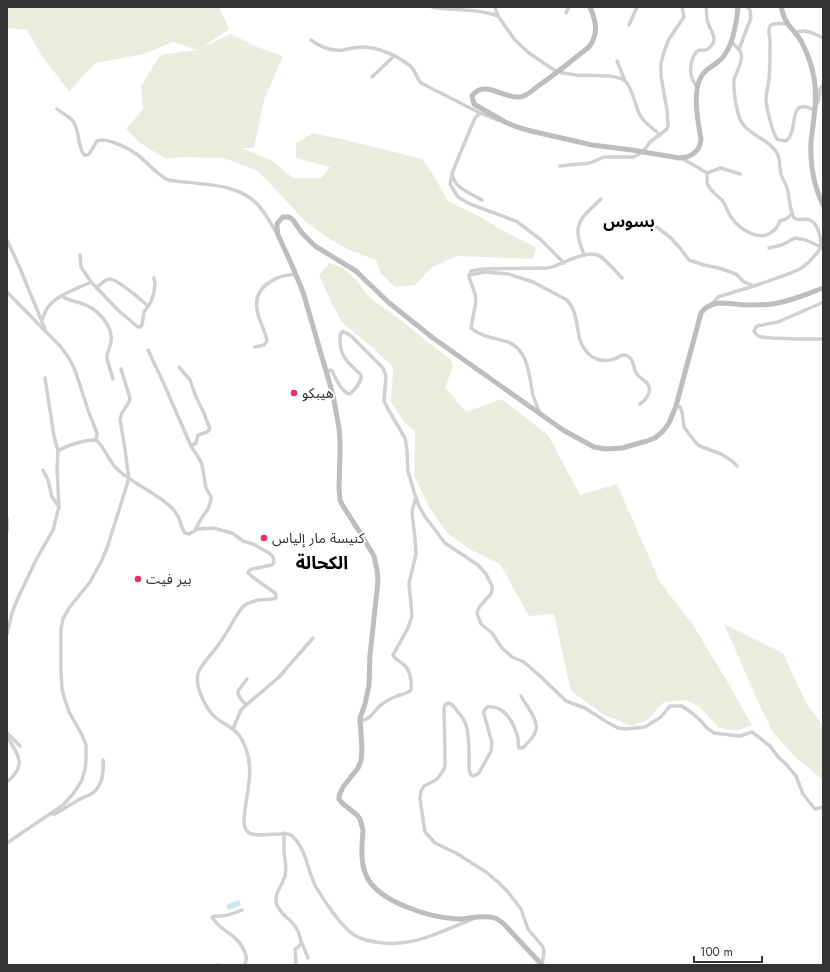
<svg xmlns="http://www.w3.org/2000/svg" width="830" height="972" viewBox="0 0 830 972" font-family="Jost,'Noto Sans Arabic',sans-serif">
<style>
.green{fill:#e9edde}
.water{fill:#cae7ee}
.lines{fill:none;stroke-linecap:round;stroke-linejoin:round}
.street{stroke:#d0d0d0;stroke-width:3.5}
.secondary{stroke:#bdbdbd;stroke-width:5}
.poi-dot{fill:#ef3062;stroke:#fff;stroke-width:1.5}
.labels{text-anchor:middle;stroke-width:4;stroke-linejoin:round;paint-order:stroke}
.poi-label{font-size:14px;fill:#333;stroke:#fff;text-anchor:start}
.quarter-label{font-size:16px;font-weight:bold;fill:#000;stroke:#fff}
.district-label{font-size:18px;font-weight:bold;fill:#000;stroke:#fff}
</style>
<rect width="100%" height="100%" fill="#fff"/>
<g class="green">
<polygon points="7,7 219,7 229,29 201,48 231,34 257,47 283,56 264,100 254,148 242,148 272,161 293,178 321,178 330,167 296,158 296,143 313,133 345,140 422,159 434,176 448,201 475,214 507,233 537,248 532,259 457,256 431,268 415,285 395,287 381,273 376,260 347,249 325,236 305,221 258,171 224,158 183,157 166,159 140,143 126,129 143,109 141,86 160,55 197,50 173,42 144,54 96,63 69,91 41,55 27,30 7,28"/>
<polygon points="329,263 342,267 356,280 371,299 401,320 425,340 451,360 453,367 445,387 466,412 502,399 548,435 580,495 617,484 660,582 693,625 727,681 752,725 739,730 729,730 718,727 699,706 685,700 664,702 647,720 632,726 604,715 571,691 554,614 529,616 500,564 473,551 448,534 429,507 414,476 415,431 405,423 391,402 393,367 374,349 342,322 332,304 319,275"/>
<polygon points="724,624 783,653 806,703 823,726 823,780 794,756 772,731 756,697"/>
</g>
<polygon class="water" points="239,900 241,905 228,910 226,905"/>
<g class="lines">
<g class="street">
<path d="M432,7c21,4 45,1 66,9"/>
<path d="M495,7l3,9 17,24 14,13 28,19 19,3 34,1c5,1 12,2 15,5 8,7 10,26 15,34 4,8 14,14 20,20"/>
<polyline points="566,13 569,7"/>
<path d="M788,24c-5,0 -15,-2 -18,2 -3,4 1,14 0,19 0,11 0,22 -1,34 -1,7 -3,14 -3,21 1,9 6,31 11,39l3,1 6,1c14,-11 0,-45 28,-31l5,-11 1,-10 3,-4"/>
<polyline points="629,25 637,7"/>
<path d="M796,33c8,-5 19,1 27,5"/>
<path d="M311,40c9,7 21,11 32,10 6,-1 12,-3 18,-3 17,0 35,8 48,18 7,5 7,13 12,18l59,30"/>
<path d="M732,42c2,3 6,6 8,9 5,9 -4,20 -6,29 -1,8 2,28 5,36 5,19 29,21 38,37 4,7 2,14 4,21 1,5 5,9 6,14 3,10 2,20 7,30 4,3 7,1 12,1 12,1 15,18 15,28l-15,-7 -11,-2 -13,7 -13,3"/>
<polyline points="739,49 751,18 750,10 747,7"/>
<polyline points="617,61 625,81"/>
<polyline points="372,77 394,56"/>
<path d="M697,87c-2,-3 -4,-6 -5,-9 -3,-8 -1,-23 7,-28 5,1 9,0 12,-4 7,-7 0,-15 -3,-23 -2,-5 -1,-11 -2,-16"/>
<path d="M57,109c5,4 12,7 16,12 7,10 4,24 11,34h3l2,-1 8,-13c4,-2 7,-1 12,0 11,3 21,8 30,15 10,8 17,18 29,24 29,5 69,1 91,26 6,7 13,19 18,28"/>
<path d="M680,158l3,1 24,14c0,3 0,6 0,9 1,9 13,14 17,21 3,5 4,10 7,14 8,12 29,26 42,14 4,-2 5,-6 7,-10l6,-2 6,-5"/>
<polyline points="560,166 590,163 604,157 633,157 643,152 650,142 667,129 668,125 667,110 661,76 661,63 664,52 669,39 684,17 682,7"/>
<polyline points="707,173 721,168 740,174"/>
<polyline points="452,175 450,184 458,197 470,204 516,221 540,239 564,263"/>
<path d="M482,200c-10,-6 -30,-13 -30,-27l23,-55 5,-5 18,7"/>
<polyline points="657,227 671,238 680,248 689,260 704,265 719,268 736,274 744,282 754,286"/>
<polyline points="7,240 19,266 45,329"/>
<polyline points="80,255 81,267 91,282 120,312 138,327 140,327 142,325 144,312 151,302 154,292 155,284 154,278"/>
<path d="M584,255c-2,-7 -6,-15 -6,-22 -1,-15 13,-24 23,-34"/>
<path d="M469,275l16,-3 23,2 25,8 34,18c14,15 7,38 19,51 6,8 18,12 28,8 4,-1 7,-5 11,-4 9,2 8,12 11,18 5,7 16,10 13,19 -1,6 -5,9 -9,12"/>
<path d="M96,288c4,-3 8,-8 13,-9 8,-1 32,21 39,27"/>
<path d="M7,292l53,54 9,12 6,12 14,43 8,20 -1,7c9,8 12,19 20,28 16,16 40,24 56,40 3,3 5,7 7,10 2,6 2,10 6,15l4,1 9,-5 15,-1 19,5 3,2 8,6 10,3 16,9 4,4 1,5 -2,3 -20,4 -3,2 -1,2 6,5 21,15 1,2v3c-7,3 -14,0 -21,3 -4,1 -8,2 -11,5 -4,3 -6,8 -9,12 -5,9 -10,18 -16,26 -6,9 -15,17 -20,27 -6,12 6,37 16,46 8,7 18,10 24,18 4,5 6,11 8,17 7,22 -2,46 -3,69 0,4 1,8 4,11 5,5 25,2 32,2 5,-1 9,-1 12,2 15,13 15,35 24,51 8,14 25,39 38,48 8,5 18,7 29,8 5,0 10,1 15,0 25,-1 51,-15 75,-24"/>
<path d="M62,296c7,5 13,5 21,8 12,4 26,17 28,31 2,10 -5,16 -4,24l6,20"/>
<polyline points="823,302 819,304 778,322 757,326 755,329 754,331 757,335 761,337 771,338 799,339 823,339"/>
<polyline points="712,304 718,297 757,285 791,273 800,269 808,263 817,253 821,247"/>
<path d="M42,320c2,-4 3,-10 7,-14 8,-11 30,-18 42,-24"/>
<path d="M255,347l9,-2 3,-4c-1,-8 -5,-15 -8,-23 -7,-21 2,-34 21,-41 5,-2 11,-2 16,-3"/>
<polyline points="148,350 164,384 191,446 200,460 202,465 206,488 211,497 211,500 208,509 201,519 195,530"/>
<polyline points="179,367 190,380 196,397 203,411 210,429 207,432 198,435 196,443 191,446"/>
<path d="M328,374v-3l2,-1 2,1c4,8 9,21 18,23 5,-5 12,-12 11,-19 -12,-12 -21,-17 -21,-35 0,-5 0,-6 3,-9l8,5 32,32 3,8 -2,25 4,8 17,29 2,12 1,21 6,21 5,14 7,12 19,25 33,22 8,9 6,12v4l-1,4 -11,12 -3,6 1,4 3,8 11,9 10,15 10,9 12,5 16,14 26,25 19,7 20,13 13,7 8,1 19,-2 16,-10 9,-11h12l10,7 8,7 7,8 7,5 26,3 12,-4 18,14 8,11 8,7 10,12 7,18 12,15 8,-2"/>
<polyline points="676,406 680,407 682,412 684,427 696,443 700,446 721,454 732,461 737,466"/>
<path d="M540,413c-3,-6 -5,-12 -7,-18 -4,-18 -4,-45 -25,-53 -12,-4 -27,-5 -37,-14l5,-27 -1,-7 -6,-17 2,-6 13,-2 63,-1 5,-1c12,-4 36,-18 48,-11 8,6 15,15 22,22"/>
<path d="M58,451c9,-6 27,-11 38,-11"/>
<polyline points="43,470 48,480 52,497 59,507"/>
<polyline points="7,519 7,532"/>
<polyline points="7,634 12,613 17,600 36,560 53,530 55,522 59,507 57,468 58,451 54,436 45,378"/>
<path d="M521,696c5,9 18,25 15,34 -1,7 -9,13 -13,18h-4c-1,-4 -1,-7 -1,-10 -4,-14 -13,-34 -31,-31l-3,4v3l8,29 -1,8 -12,22 -5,3 -3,-1 -2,-5c0,-13 1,-33 -3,-45 -2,-6 -5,-10 -9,-14 -2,-4 -5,-7 -9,-8l-3,2 -1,4 1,40v17l-2,5 -6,8 -3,2 -10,5 -3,5 -1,8 5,33 10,11 21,10 30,19 12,10 10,10 13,17 7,20 15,18 1,5 -2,13"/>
<path d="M246,705c-3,-4 -9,-8 -8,-14l9,-12"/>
<path d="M359,721c13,-1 14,-10 23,-17 4,-3 10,-6 15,-8 5,-2 10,-2 14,-6 1,-9 -1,-21 -8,-26 -4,-3 -8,-5 -10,-9l15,-27 4,-12 -3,-33 7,-29 -1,-16 -3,-25 1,-6 3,-9"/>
<polyline points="233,729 241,710 246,705 264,690 279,677 313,638"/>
<polyline points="7,733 20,746"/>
<path d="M7,737c12,18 20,29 0,45"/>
<path d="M51,814h4c7,-4 14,-9 22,-13 4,-3 9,-4 14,-7 11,-7 13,-22 12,-34"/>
<path d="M284,833c0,6 0,13 0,19 1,8 3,17 1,24 -3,10 -12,19 -8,29 5,13 19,15 23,32 2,6 1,9 -5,12l1,12 -1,4"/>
<polyline points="7,843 63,805 73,794 77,788 82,780 85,769 86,761 86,745 82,735 69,712 64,697 62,689 61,672 61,629 63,619 69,608 90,582 102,560 108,545 129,478 127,465 125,449 120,419 122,413 129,402 130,398 121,369"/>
<path d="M242,910c-9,4 -18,7 -28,6l-2,1c7,14 27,17 33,36 2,4 2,8 -1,12"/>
<polyline points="302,943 308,958"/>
<polyline points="217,965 218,965"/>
</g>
<g class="secondary">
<path d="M590,7c6,14 9,27 -1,40 -17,13 -33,27 -51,39 -5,4 -11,10 -18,11 -16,2 -36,-18 -48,-1l2,8 31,18 12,5 14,4 61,14 40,5 47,8 8,-1 6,-3 5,-5 2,-5 1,-5c-3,-17 -9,-46 0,-62 3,-7 12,-11 18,-16 2,-2 5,-4 6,-7 8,-10 12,-34 13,-47"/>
<path d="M781,7c2,6 3,12 7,17 4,6 9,10 13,17 6,11 11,25 13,37 4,20 -1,45 -3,64 -1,22 3,44 12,63"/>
<path d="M542,965c-9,-10 -18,-19 -27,-29 -6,-6 -12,-15 -20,-18 -12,-4 -25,1 -37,1 -27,-1 -81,-17 -92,-44 -6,-14 -4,-30 -3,-45l-3,-11 -3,-4 -15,-12 -3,-4v-3l4,-9 15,-19 3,-8 1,-10 -2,-32 5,-14 4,-19 1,-30 8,-74 -1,-11 -3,-14 -15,-25 -16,-25 -3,-6 -1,-12 1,-34v-13l-1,-13 -6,-33 -30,-103 -12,-29 -13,-28 -1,-7v-4l3,-4 3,-3h6l4,3 9,13 13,13 41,25 32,31 45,36 130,92 31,17 11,2 17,-1 25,-7 8,-3 8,-7 6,-8 7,-17 25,-93c4,-6 10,-9 18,-10 9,0 17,1 25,2 9,0 19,0 28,-1 17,-2 35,-10 51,-16"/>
</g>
</g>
<g class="poi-dot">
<circle cx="294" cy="393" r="4"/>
<circle cx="264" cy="538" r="4"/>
<circle cx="138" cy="579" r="4"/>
</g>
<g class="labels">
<g class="poi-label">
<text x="302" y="398">هيبكو</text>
<text x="272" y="543">كنيسة مار إلياس</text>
<text x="146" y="584">بير فيت</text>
</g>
<g class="quarter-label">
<text x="629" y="227">بسوس</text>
</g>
<g class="district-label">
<text x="322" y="569">الكحالة</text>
</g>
</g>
<rect width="830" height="972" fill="none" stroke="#333333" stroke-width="16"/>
<path d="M694 956v6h68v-6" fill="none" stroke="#333333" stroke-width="2"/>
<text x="700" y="956" font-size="12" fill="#333333" stroke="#ffffff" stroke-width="3" paint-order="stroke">100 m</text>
</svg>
